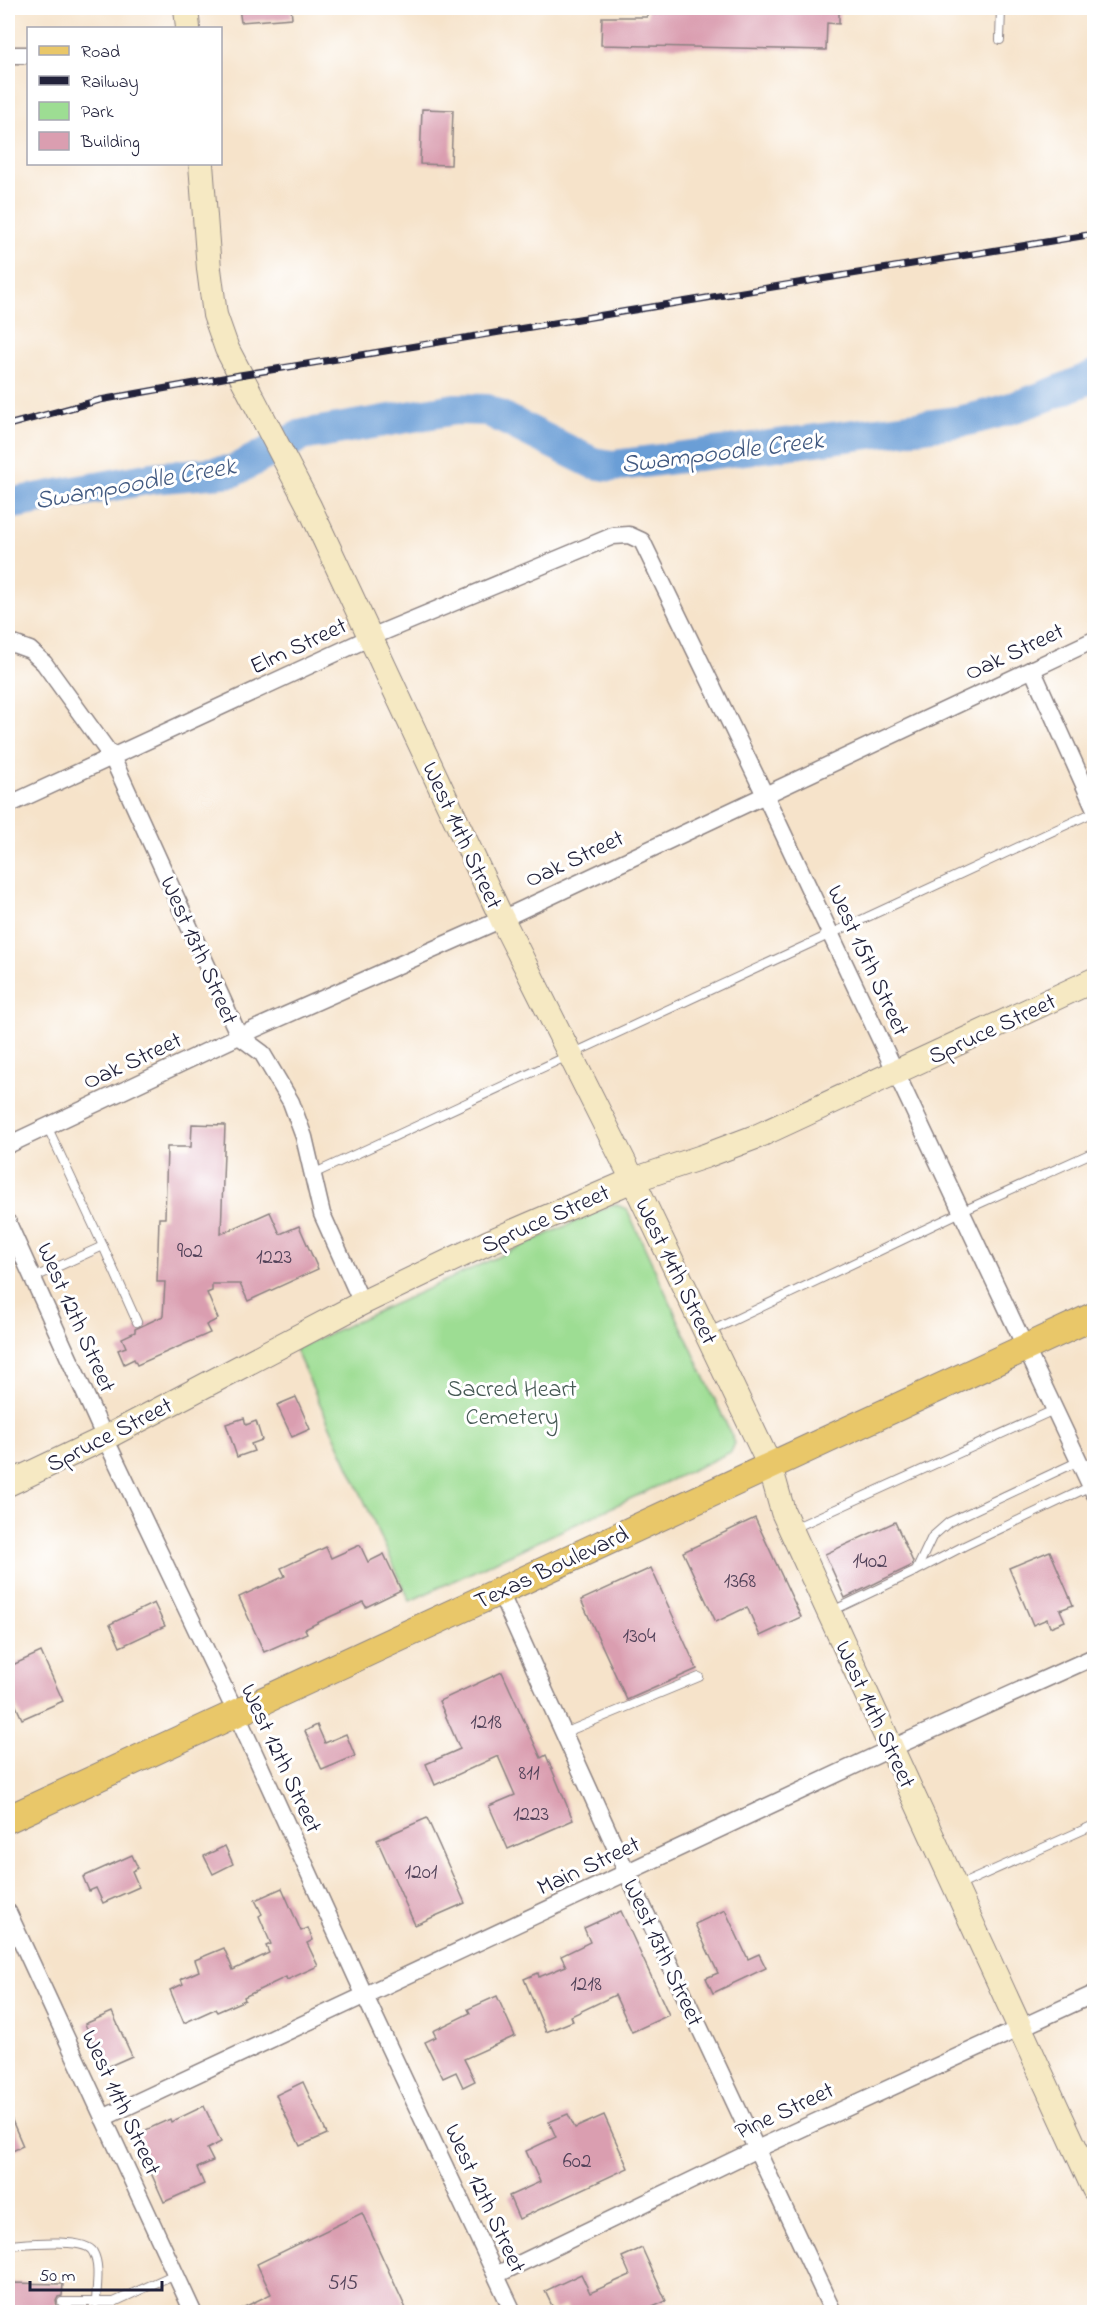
<svg xmlns="http://www.w3.org/2000/svg" width="1102" height="2320" viewBox="0 0 1102 2320" font-family="'Indie Flower',sans-serif">
<style>
.green{fill:#9ddd93;stroke:#608067;stroke-width:1.5}
.lines{fill:none;stroke-linecap:round;stroke-linejoin:round}
.river{stroke:#6a9ed6;stroke-width:32}
.building{fill:#da9eb0}
.lane-casing{stroke:#8c8282;stroke-width:10}
.street-casing{stroke:#8c8282;stroke-width:19}
.secondary-casing{stroke:#8c8282;stroke-width:26}
.primary-casing{stroke:#8c8282;stroke-width:29}
.lane{stroke:#fff;stroke-width:8}
.street{stroke:#fff;stroke-width:16}
.secondary{stroke:#f6e9c3;stroke-width:24}
.primary{stroke:#e9c769;stroke-width:27}
.rail-casing{stroke:#22223b;stroke-width:7}
.rail{stroke:#fff;stroke-width:4.5;stroke-dasharray:14;stroke-linecap:butt}
.labels{text-anchor:middle;stroke-width:6;stroke-linejoin:round;paint-order:stroke}
.number-label{font-size:21px;fill:#504158}
.street-label{font-size:24px;fill:#22223b;stroke:#fff}
.park-label{font-size:24px;fill:#475a55;stroke:#fff}
.water-label{font-size:26px;font-style:italic;fill:#425a81;stroke:#fff}
</style>
<rect width="100%" height="100%" fill="#fff"/>
<filter id="ink" filterUnits="userSpaceOnUse"><feTurbulence type="fractalNoise" baseFrequency=".0167" numOctaves="2"/><feDisplacementMap in="SourceGraphic" scale="12" xChannelSelector="R" yChannelSelector="G"/><feConvolveMatrix kernelMatrix="1 2 1 2 8 2 1 2 1" color-interpolation-filters="sRGB"/></filter>
<filter id="wash" filterUnits="userSpaceOnUse"><feTurbulence type="fractalNoise" baseFrequency=".008" numOctaves="4" result="noise"/><feDisplacementMap in="SourceGraphic" scale="24" xChannelSelector="R" yChannelSelector="G"/><feGaussianBlur stdDeviation="1.35" result="paint"/><feColorMatrix in="noise" values="0 0 0 0 0 0 0 0 0 0 0 0 0 0 0 0 0 1.4 0 .05"/><feComposite in="paint" operator="in"/></filter>
<g filter="url(#wash)">
<rect width="100%" height="100%" fill="#f6e3ca"/>
<polygon class="green" points="614,1204 627,1209 735,1443 731,1452 410,1601 295,1349"/>
<g class="lines">
<path class="river" d="M8,504l144,-26 81,-7 69,-36 153,-26 32,1 106,53 20,3 350,-45c47,-10 87,-25 131,-45"/>
</g>
<g id="blocks">
<g class="building">
<polygon points="239,8 291,8 292,18 241,22"/>
<polygon points="647,8 839,8 839,24 827,23 826,50 601,45 602,17 647,17"/>
<polygon points="422,109 453,110 451,165 420,164"/>
<polygon points="192,1124 225,1125 221,1234 270,1212 280,1234 299,1226 318,1269 248,1301 240,1284 212,1284 212,1291 207,1293 218,1319 206,1325 210,1333 137,1365 134,1359 124,1364 118,1350 126,1347 122,1338 135,1332 135,1329 163,1316 165,1282 157,1282 159,1218 165,1218 167,1147 191,1147"/>
<polygon points="296,1397 310,1429 292,1437 277,1405"/>
<polygon points="244,1418 246,1425 256,1421 262,1440 251,1444 254,1451 237,1457 226,1424"/>
<polygon points="755,1518 801,1617 760,1636 747,1607 716,1622 683,1552"/>
<polygon points="895,1522 913,1562 911,1566 845,1598 825,1554"/>
<polygon points="360,1545 368,1562 384,1554 401,1590 366,1607 363,1602 323,1620 305,1629 307,1633 264,1652 239,1597 285,1576 281,1568 326,1547 331,1558"/>
<polygon points="1050,1551 1073,1605 1060,1610 1065,1621 1050,1627 1047,1619 1033,1625 1009,1568"/>
<polygon points="651,1568 697,1669 627,1700 581,1600"/>
<polygon points="154,1603 165,1626 120,1647 110,1624"/>
<polygon points="41,1652 63,1701 22,1719 8,1688 8,1667"/>
<polygon points="502,1672 541,1758 546,1755 573,1820 508,1849 489,1806 515,1795 498,1756 435,1785 426,1764 460,1749 439,1701"/>
<polygon points="317,1725 325,1743 346,1734 355,1756 322,1770 305,1731"/>
<polygon points="427,1818 465,1903 415,1925 377,1840"/>
<polygon points="225,1846 233,1864 213,1874 204,1856"/>
<polygon points="132,1855 138,1868 132,1871 139,1887 103,1903 96,1888 89,1891 83,1877"/>
<polygon points="282,1888 301,1931 308,1928 313,1940 307,1943 318,1966 287,1980 286,1977 244,1997 245,2000 217,2012 215,2009 184,2023 170,1990 183,1984 181,1979 199,1971 195,1960 224,1948 233,1970 269,1953 266,1946 271,1944 259,1916 262,1914 255,1900"/>
<polygon points="725,1910 748,1959 759,1954 766,1968 713,1993 706,1978 718,1973 695,1924"/>
<polygon points="621,1911 669,2015 632,2032 615,1995 571,2016 573,2021 546,2032 524,1979 538,1973 539,1977 566,1966 561,1956 590,1942 584,1928"/>
<polygon points="497,1996 515,2036 464,2059 475,2081 463,2087 456,2072 443,2078 425,2042 436,2037 433,2031 470,2013 468,2009"/>
<polygon points="112,2012 132,2056 105,2068 85,2024"/>
<polygon points="303,2082 327,2134 300,2146 276,2095"/>
<polygon points="204,2106 221,2142 207,2149 213,2161 197,2168 204,2184 164,2202 139,2146 144,2144 139,2133 170,2119 171,2122"/>
<polygon points="8,2111 23,2146 8,2153"/>
<polygon points="568,2114 575,2128 604,2115 628,2168 519,2219 509,2196 540,2182 526,2151 556,2137 549,2122"/>
<polygon points="362,2213 408,2313 232,2313 271,2294 257,2264"/>
<polygon points="642,2248 666,2301 640,2313 569,2313 566,2305 554,2310 545,2291 581,2274 590,2293 630,2275 622,2257"/>
<polygon points="8,2283 63,2284 62,2296 58,2297 56,2301 57,2306 62,2308 62,2313 8,2313"/>
</g>
</g>
</g>
<g filter="url(#ink)">
<use href="#blocks" fill-opacity="0" stroke="#8c8282" stroke-width="1.5"/>
<g class="lines">
<g class="lane-casing">
<g id="lane">
<polyline points="1000,40 1001,8"/>
<polyline points="47,1126 103,1246"/>
<polyline points="313,1174 1094,812"/>
<polyline points="33,1278 103,1246 137,1322"/>
<polyline points="709,1332 963,1211 1094,1152"/>
<polyline points="792,1529 1056,1409"/>
<polyline points="916,1571 964,1546 1091,1486"/>
<polyline points="830,1612 916,1571 932,1537 949,1522 1079,1461"/>
<polyline points="564,1733 699,1677"/>
<polyline points="958,1886 1094,1825"/>
<path d="M8,2245c16,-1 77,-8 85,7 8,14 3,37 3,51"/>
<polyline points="62,2302 114,2302 175,2274"/>
</g>
</g>
<g class="street-casing">
<g id="street">
<polyline points="8,55 28,55"/>
<polyline points="8,642 30,650 44,663 112,757 239,1036 262,1053 291,1102 304,1137 322,1214 362,1303"/>
<polyline points="1032,669 1094,807"/>
<polyline points="8,805 371,637 613,536 629,535 642,541 765,795 1094,1493"/>
<polyline points="8,1145 239,1036 502,919 1094,640"/>
<polyline points="8,1223 105,1438 236,1713 364,1994 513,2312"/>
<polyline points="499,1590 627,1873 833,2312"/>
<polyline points="8,1912 193,2312"/>
<polyline points="103,2118 892,1748 1094,1657"/>
<polyline points="496,2275 757,2149 1094,1994"/>
</g>
</g>
<g class="secondary-casing">
<g id="secondary">
<polyline points="186,8 188,28"/>
<polyline points="201,164 209,269 215,315 227,349 309,506 502,919 633,1180 770,1466 783,1512 1094,2189"/>
<polyline points="8,1484 105,1438 362,1303 487,1243 633,1180 705,1156 758,1136 1094,980"/>
</g>
</g>
<g class="primary-casing">
<polyline id="primary" points="8,1819 1094,1316"/>
</g>
<use href="#lane" class="lane"/>
<use href="#street" class="street"/>
<use href="#secondary" class="secondary"/>
<use href="#primary" class="primary"/>
<g class="rail-casing">
<polyline id="rail" points="8,425 100,400 240,375 1094,234"/>
</g>
<use href="#rail" class="rail"/>
</g>
</g>
<g class="labels">
<g class="number-label">
<text x="190" y="1257">902</text>
<text x="274" y="1263">1223</text>
<text x="870" y="1567">1402</text>
<text x="740" y="1587">1368</text>
<text x="639" y="1642">1304</text>
<text x="486" y="1728">1218</text>
<text x="529" y="1779">811</text>
<text x="531" y="1820">1223</text>
<text x="421" y="1878">1201</text>
<text x="586" y="1990">1218</text>
<text x="577" y="2167">602</text>
<text x="343" y="2289">515</text>
</g>
<g class="street-label">
<text transform="translate(298 645) rotate(-25)" y="8">Elm Street</text>
<text transform="translate(1014 651) rotate(-25)" y="8">Oak Street</text>
<text transform="translate(463 835) rotate(65)" y="8">West 14th Street</text>
<text transform="translate(574 858) rotate(-25)" y="8">Oak Street</text>
<text transform="translate(200 950) rotate(66)" y="8">West 13th Street</text>
<text transform="translate(869 960) rotate(65)" y="8">West 15th Street</text>
<text transform="translate(992 1028) rotate(-25)" y="8">Spruce Street</text>
<text transform="translate(132 1060) rotate(-25)" y="8">Oak Street</text>
<text transform="translate(545 1218) rotate(-24)" y="8">Spruce Street</text>
<text transform="translate(677 1271) rotate(64)" y="8">West 14th Street</text>
<text transform="translate(77 1317) rotate(66)" y="8">West 12th Street</text>
<text transform="translate(109 1434) rotate(-27)" y="8">Spruce Street</text>
<text transform="translate(551 1567) rotate(-25)" y="8">Texas Boulevard</text>
<text transform="translate(876 1714) rotate(65)" y="8">West 14th Street</text>
<text transform="translate(282 1758) rotate(65)" y="8">West 12th Street</text>
<text transform="translate(588 1865) rotate(-25)" y="8">Main Street</text>
<text transform="translate(664 1952) rotate(65)" y="8">West 13th Street</text>
<text transform="translate(122 2102) rotate(65)" y="8">West 11th Street</text>
<text transform="translate(784 2110) rotate(-25)" y="8">Pine Street</text>
<text transform="translate(486 2198) rotate(65)" y="8">West 12th Street</text>
</g>
<g class="park-label">
<text x="512" y="1396">Sacred Heart<tspan x="512" dy="28">Cemetery</tspan></text>
</g>
<g class="water-label">
<text transform="translate(722 451) rotate(-7)" y="9">Swampoodle Creek</text>
<text transform="translate(135 482) rotate(-10)" y="9">Swampoodle Creek</text>
</g>
</g>
<rect width="1102" height="2320" fill="none" stroke="#fff" stroke-width="30"/>
<rect x="27" y="27" width="195" height="138" fill="#ffffff" stroke="#a7a7b1" stroke-width="1.5"/>
<rect x="39" y="46" width="30" height="9" fill="#e9c769" stroke="#a7a7b1" stroke-width="1.5"/>
<text x="81" y="57" font-size="18" fill="#22223b">Road</text>
<rect x="39" y="76" width="30" height="9" fill="#22223b" stroke="#a7a7b1" stroke-width="1.5"/>
<text x="81" y="87" font-size="18" fill="#22223b">Railway</text>
<rect x="39" y="102" width="30" height="18" fill="#9ddd93" stroke="#a7a7b1" stroke-width="1.5"/>
<text x="81" y="117" font-size="18" fill="#22223b">Park</text>
<rect x="39" y="132" width="30" height="18" fill="#da9eb0" stroke="#a7a7b1" stroke-width="1.5"/>
<text x="81" y="147" font-size="18" fill="#22223b">Building</text>
<path d="M30 2281v9h132v-9" fill="none" stroke="#22223b" stroke-width="3"/>
<text x="39" y="2281" font-size="18" fill="#22223b" stroke="#ffffff" stroke-width="4.5" paint-order="stroke">50 m</text>
</svg>
